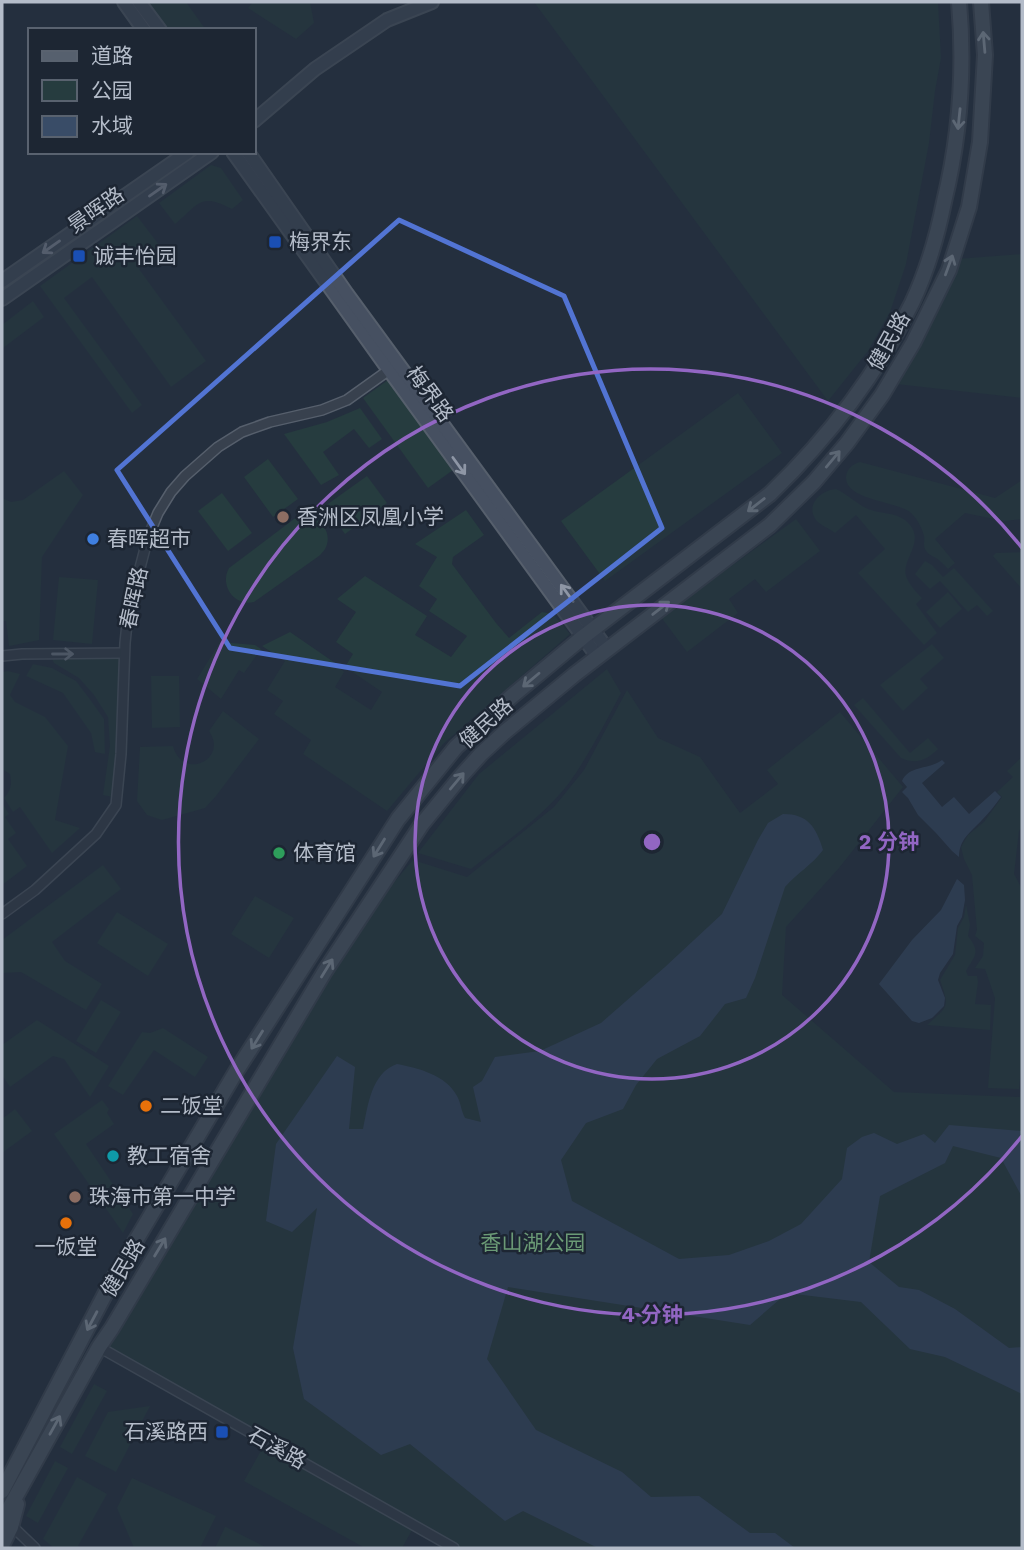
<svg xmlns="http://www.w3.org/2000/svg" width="1024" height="1550" viewBox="0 0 1024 1550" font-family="'Work Sans','Noto Sans SC',sans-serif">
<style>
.green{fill:#263c3f}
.water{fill:#394c67}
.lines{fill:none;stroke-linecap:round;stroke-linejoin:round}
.street-casing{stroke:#565f6c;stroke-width:12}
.secondary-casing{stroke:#565f6c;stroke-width:16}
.primary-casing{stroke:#414a57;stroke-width:18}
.street{stroke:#38414e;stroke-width:9}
.secondary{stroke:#465061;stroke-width:12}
.primary{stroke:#56606e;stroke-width:14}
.oneway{stroke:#a1aab7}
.oneway2{stroke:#8e96a5}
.oneway3{stroke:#7c8592}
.marked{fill:none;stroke:#5274d3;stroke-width:5;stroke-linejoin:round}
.ring{fill:none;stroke:#9266c3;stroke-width:3.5}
.transit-dot{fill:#1a4fb4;stroke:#1d2633;stroke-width:2.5}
.education-dot{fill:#8d6e63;stroke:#1d2633;stroke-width:2.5}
.shop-dot{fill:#3f7fe0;stroke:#1d2633;stroke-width:2.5}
.leisure-dot{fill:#2e9e5b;stroke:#1d2633;stroke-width:2.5}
.food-dot{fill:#e8710a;stroke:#1d2633;stroke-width:2.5}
.culture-dot{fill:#0f9aa8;stroke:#1d2633;stroke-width:2.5}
.labels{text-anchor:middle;stroke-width:5;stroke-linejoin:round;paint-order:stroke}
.street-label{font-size:21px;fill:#b4bcc9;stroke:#1d2633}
.poi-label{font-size:21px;fill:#b4bcc9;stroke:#1d2633;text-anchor:start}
.park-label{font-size:21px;fill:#6b9a76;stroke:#1d2633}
.centre{fill:#9266c3;stroke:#1d2633;stroke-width:3.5}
.ring-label{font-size:21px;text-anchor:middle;font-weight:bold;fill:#9266c3;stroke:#1d2633;stroke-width:5;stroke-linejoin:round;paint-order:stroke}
</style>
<rect width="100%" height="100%" fill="#242f3e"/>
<g class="green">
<polygon points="146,2 186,2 206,30 166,30"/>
<polygon points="253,2 310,2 314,23 296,39 248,8"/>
<polygon points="534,2 938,2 941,58 935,91 929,143 906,264 890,312 868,351 828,401"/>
<path d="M211,165l10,3 22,32 -11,9c-32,-17 -33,-5 -57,15l-16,-21z"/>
<polygon points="137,216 163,250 139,269 206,361 171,387 92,277 64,298 142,405 132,413 40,286"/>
<polygon points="1022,254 1022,398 896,384 957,259"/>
<polygon points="33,301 44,317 3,348 2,346 2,325"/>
<polygon points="388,380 453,470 428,488 363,398"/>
<polygon points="738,393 782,453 605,581 561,521"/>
<polygon points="360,408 382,439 369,448 354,429 323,452 339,475 321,485 284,434 327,422"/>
<polygon points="268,459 298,499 273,517 244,477"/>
<path d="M860,462l135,36 27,-18v39l-18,2 -39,-8 -30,26 20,24 -7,6c-4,-4 -7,-8 -12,-11 -3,-2 -7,-3 -9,-6 -5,-5 -2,-11 -3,-16 -2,-8 -7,-18 -14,-24 -14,-11 -65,-12 -64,-35 1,-9 7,-13 14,-15z"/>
<polygon points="64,471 83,495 42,557 39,640 9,646 6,621 2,621 2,498 11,502 23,500"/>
<polygon points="367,476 387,503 345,534 325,506"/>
<path d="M836,489c11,5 21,15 32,20 12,5 26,3 37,11 24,20 -4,38 1,56 3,8 10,16 16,22l-6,6 21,29 -13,12 -66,-72 27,-24 -29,-34 -21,18c-6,-5 -14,-7 -19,-13 -11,-15 5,-30 20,-31z"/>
<polygon points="222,493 252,533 228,551 198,511"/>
<polygon points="466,510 484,535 453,557 452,564 496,623 509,638 542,612 553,614 570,634 443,744 387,811 303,754 311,740 274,714 283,701 267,690 285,661 262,646 290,632 338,665 344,672 335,687 371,710 382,692 345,667 353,654 336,642 356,612 337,599 365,576 427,616 415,635 451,657 467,636 429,611 437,599 419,586 437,557 415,544"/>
<path d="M302,516c16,-1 31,15 24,31 -1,3 -5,7 -7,9l-65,46c-19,5 -35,-16 -25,-34l65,-49z"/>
<polygon points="796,519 820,551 766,592 755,579 729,599 738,613 687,652 661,617"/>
<polygon points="1022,552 1022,589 993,556 996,553"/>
<polygon points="925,561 932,565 943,577 954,568 993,611 987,616 977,605 968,612 940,581 930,589 915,574"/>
<polygon points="59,577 98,580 92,644 53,640"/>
<polygon points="948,592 962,609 940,628 926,612"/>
<polygon points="220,642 255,645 261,649 244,673 239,670 221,699 197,679"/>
<polygon points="932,644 944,658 920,679 928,688 903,711 880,685"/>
<polygon points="120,658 119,752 113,797 103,795 110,746 108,717 94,695 79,678 54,663 52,659"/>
<polygon points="33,664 52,668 76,681 89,698 104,719 105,754 95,752 91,733 63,693 26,676"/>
<path d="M607,669l14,24c-16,30 -32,62 -52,90 -26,34 -64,59 -98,86l-53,-16 61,-79z"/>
<path d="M8,671l12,3 -10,21 5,7 30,15 23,29 -13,74 25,8 -28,25 -32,-46 -7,5 -9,-14c7,-8 8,-13 6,-24l-8,-5v-50l2,-6 -2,-1v-40z"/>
<polygon points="151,676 179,676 180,727 152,728"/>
<polygon points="627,690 658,738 700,757 740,813 778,784 767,770 840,712 903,787 839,868 786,927 782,995 894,1092 1020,1097 1022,1084 1022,1548 455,1548 99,1347 350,934 413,860 467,877 554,807 584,770"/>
<path d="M863,698l47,55 18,-15 10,11c-11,11 -22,16 -37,9l-47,-53z"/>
<path d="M223,711l36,28 -43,57 -11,12 -43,12 -15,-5 -10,-14 3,-54 33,-1c9,35 56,14 36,-15z"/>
<polygon points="1022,757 1022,826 1019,831 1014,874 1022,889 1022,1059 1019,1089 988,1088 995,998 985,969 975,968 983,956 984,943 975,936 977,930 972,875 964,859 961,847 968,835 984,822 1002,797 997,792 1013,777 1007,771"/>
<polygon points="2,803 9,814 5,817 16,833 8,839 27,866 2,885"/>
<polygon points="103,865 121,889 52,942 65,961 102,984 86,1010 21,972 2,973 2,940"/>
<polygon points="255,896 294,918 269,958 231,934"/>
<path d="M966,905l4,20 -2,11c13,17 7,19 -2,35l2,5h9l1,6 -3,22 16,1 -1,25 -63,-5c21,-19 23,-17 13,-45l15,-25 3,-27 6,-11z"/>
<polygon points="117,912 168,944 148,976 97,943"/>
<polygon points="101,1000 121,1012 96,1053 76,1041"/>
<polygon points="37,1020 109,1066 90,1097 64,1059 53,1056 10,1087 2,1075 2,1045"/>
<polygon points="163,1028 208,1057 195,1077 154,1050 123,1095 108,1086 142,1032 150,1033"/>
<polygon points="102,1100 109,1109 107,1113 114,1124 86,1144 133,1214 123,1233 54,1134"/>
<polygon points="15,1109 32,1131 2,1153 2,1119"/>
<polygon points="94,1384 107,1391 72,1454 60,1447"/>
<polygon points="150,1406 116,1472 85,1456 108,1412"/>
<polygon points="263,1447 412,1530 402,1548 365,1548 244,1481"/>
<polygon points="55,1461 68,1468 38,1523 26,1516"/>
<polygon points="77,1477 107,1494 78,1546 80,1548 54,1548 43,1539"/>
<polygon points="132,1478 216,1516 200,1548 134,1548 117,1508"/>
<polygon points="225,1527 226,1527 267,1548 215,1548"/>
</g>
<g class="water">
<path d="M942,760l3,3 -23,20 20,24 12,-10 15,17 26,-23 6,6c-6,8 -12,16 -19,23 -11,12 -23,19 -23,37l-7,-6 -16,-18 -18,-18 -10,-17 -6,-6 5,-5 -5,-6c7,-16 27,-11 40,-21z"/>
<path d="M783,814c25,0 33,13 40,36 -11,15 -26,23 -38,37l-30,91 -9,20 -21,6 -25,32 -43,23 -21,26 -13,24 -37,14 -25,37 11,41 107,58 50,-4 40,-14 32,-17 41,-45 5,-31 15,-11 12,-4 23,11 27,-10 11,9 14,-18 73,6v66l-21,-39 -48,-12 -8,17 -65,33 -11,66 30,25 20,3 36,19 54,39 13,-1v47l-77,-37 -35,-8 -49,-47 -74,-9 -37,32 -242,-38 -21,72 49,71 86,42 29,25 48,-1 51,37h25l20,15h-197l-75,-37 -18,10 -95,-77 -29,11 -77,-56 -11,-51 24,-140 -25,24 -26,-11 10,-77 61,-88 18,11 -6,62h14c5,-23 8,-56 34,-65 21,4 49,11 60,32 4,7 4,15 8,22l16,4 -8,-35 9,-6 13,-24 45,-6 61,-28 64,-56 57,-53 36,-74 10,-17z"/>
<polygon points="957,879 964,885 965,900 962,917 957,926 953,954 940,973 938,980 945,998 944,1006 932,1018 919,1023 912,1021 879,984 912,940 941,910"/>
</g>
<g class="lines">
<g class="street-casing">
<g id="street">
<polyline points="2,656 22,654 124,653"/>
<polyline points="2,914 35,890 96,834 116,805 121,754 125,643 128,614 148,537 158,513 171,492 185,476 218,447 242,432 270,422 322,410 347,400 389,370"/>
<polyline points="99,1347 454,1548"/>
<polyline points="12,1526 35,1548"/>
</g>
</g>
<g class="secondary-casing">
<g id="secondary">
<polyline points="124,2 144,30"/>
<polyline points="139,2 160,30"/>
<polyline points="254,121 315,69 387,20 432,2"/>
<polyline points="233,152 389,370 597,656"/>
<polyline points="248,152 347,294 607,649"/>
<polyline points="2,281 188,152"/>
<polyline points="2,299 212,152"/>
</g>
</g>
<g class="primary-casing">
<g id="primary">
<path d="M2,1491l111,-212 124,-209 161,-251 58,-72 56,-51 71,-59 187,-143c57,-55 107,-120 142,-191 15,-32 25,-66 32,-101 16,-66 21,-132 15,-200"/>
<polyline points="2,1521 99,1347 112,1328 325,971 422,824 462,775 481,754 506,731 574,675 770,525 814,482 847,443 882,395 913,343 949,270 969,207 980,142 985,55 981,2"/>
<polyline points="2,1545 11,1527 17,1504"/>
</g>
</g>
<use href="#street" class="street"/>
<use href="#secondary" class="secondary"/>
<use href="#primary" class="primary"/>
</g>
<defs><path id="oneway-shaft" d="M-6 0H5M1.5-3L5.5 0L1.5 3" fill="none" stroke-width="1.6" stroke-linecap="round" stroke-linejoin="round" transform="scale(1.75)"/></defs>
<g class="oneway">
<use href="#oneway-shaft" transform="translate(984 42) rotate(-95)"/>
<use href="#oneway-shaft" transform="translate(959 119) rotate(96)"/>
<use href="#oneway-shaft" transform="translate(949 265) rotate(-70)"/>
<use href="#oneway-shaft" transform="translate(833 459) rotate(-50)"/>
<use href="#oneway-shaft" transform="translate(756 505) rotate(142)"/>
<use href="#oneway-shaft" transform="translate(661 608) rotate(-38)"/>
<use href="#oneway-shaft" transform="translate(531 680) rotate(140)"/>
<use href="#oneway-shaft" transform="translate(457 781) rotate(-50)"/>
<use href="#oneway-shaft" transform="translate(379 848) rotate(122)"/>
<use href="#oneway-shaft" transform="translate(327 968) rotate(-58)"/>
<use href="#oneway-shaft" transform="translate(257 1040) rotate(122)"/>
<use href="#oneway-shaft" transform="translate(160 1247) rotate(-59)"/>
<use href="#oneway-shaft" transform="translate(92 1321) rotate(118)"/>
<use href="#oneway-shaft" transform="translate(55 1425) rotate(-61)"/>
</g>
<g class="oneway2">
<use href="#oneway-shaft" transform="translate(158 190) rotate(-35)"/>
<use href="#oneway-shaft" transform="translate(51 247) rotate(145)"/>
<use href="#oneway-shaft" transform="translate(459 466) rotate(54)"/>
<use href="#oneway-shaft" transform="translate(567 593) rotate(-126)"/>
</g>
<use class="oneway3" href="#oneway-shaft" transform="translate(63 654)"/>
<path d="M0 0H1024V1550H0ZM399,220l165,76 98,232 -202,158 -230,-38 -113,-178z" fill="#242f3e" fill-opacity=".55" fill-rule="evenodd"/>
<path class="marked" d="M399,220l165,76 98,232 -202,158 -230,-38 -113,-178z"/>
<g class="ring">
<circle cx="652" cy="842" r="237"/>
<path d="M1022 1136A473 473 0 1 1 1022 548"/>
</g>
<g class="transit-dot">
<rect x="268" y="235" width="14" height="14" rx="3.5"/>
<rect x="72" y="249" width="14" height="14" rx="3.5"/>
<rect x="215" y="1425" width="14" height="14" rx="3.5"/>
</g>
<g class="education-dot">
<circle cx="283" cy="517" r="7"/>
<circle cx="75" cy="1197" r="7"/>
</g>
<circle class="shop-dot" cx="93" cy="539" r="7"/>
<circle class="leisure-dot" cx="279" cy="853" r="7"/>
<g class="food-dot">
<circle cx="146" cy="1106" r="7"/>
<circle cx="66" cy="1223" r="7"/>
</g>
<circle class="culture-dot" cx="113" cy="1156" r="7"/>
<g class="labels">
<g class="street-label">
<text transform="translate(96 210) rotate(-35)" y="7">景晖路</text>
<text transform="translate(889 341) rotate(-61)" y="7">健民路</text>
<text transform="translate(430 394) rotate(54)" y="7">梅界路</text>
<text transform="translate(134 598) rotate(-78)" y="7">春晖路</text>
<text transform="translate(486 723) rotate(-42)" y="7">健民路</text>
<text transform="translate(123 1268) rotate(-59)" y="7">健民路</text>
<text transform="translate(277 1448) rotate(29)" y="7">石溪路</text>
</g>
<g class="poi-label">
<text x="289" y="249">梅界东</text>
<text x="93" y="263">诚丰怡园</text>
<text x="297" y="524">香洲区凤凰小学</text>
<text x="107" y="546">春晖超市</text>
<text x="293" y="860">体育馆</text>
<text x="160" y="1113">二饭堂</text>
<text x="127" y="1163">教工宿舍</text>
<text x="89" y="1204">珠海市第一中学</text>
<text x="66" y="1254" text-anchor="middle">一饭堂</text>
<text x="208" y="1439" text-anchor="end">石溪路西</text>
</g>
<g class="park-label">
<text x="533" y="1250">香山湖公园</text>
</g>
</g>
<circle cx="652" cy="842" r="10" class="centre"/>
<g class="ring-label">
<text x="889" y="849">2 分钟</text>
<text x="652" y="1322">4 分钟</text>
</g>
<rect width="1024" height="1550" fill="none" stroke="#b4bcc9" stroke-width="7"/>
<rect x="28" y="28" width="228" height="126" fill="#1d2633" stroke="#59626f" stroke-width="2"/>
<rect x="42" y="51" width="35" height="10" fill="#56606e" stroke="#59626f" stroke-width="2"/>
<text x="91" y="63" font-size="21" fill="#b4bcc9">道路</text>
<rect x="42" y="80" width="35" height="21" fill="#263c3f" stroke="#59626f" stroke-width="2"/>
<text x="91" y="98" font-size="21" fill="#b4bcc9">公园</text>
<rect x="42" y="116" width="35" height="21" fill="#394c67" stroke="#59626f" stroke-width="2"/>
<text x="91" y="133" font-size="21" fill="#b4bcc9">水域</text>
</svg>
